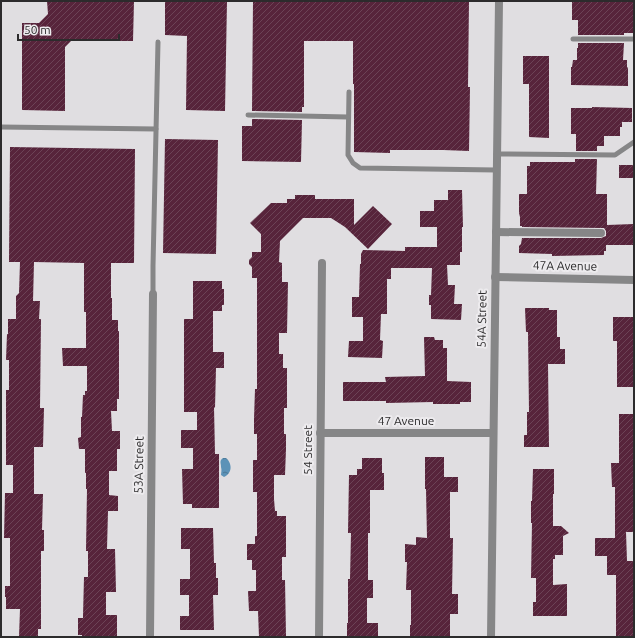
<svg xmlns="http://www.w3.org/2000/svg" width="635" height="638" viewBox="0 0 635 638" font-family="Ubuntu,sans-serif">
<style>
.water{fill:url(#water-ripples)}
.building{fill:url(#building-hatch)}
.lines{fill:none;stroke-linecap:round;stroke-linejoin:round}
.service{stroke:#868687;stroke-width:5}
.minor{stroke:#868687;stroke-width:8}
.labels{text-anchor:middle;stroke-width:4;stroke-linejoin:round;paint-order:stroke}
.street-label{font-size:12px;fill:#2c2b2c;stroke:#edebee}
</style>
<defs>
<pattern id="water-ripples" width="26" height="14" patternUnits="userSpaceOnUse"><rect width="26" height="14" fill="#5c92b7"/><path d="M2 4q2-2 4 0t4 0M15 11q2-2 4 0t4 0" fill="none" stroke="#4c7795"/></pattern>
<pattern id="building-hatch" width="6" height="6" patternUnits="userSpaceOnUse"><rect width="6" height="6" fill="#57243b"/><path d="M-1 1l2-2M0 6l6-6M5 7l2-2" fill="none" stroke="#6c4356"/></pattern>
</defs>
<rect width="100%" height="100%" fill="#e0dee1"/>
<path class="water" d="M223,458h3c6,5 7,15 -2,19l-3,-2c0,-2 1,-5 0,-8 0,-4 -2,-6 2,-9z"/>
<g class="building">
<polygon points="47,1 134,1 133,41 71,41 65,47 65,111 22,110 22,23 39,23 48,14"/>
<polygon points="165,1 227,1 225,111 186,110 187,36 165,35"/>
<polygon points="253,1 469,1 468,87 470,87 469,151 443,150 390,150 390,153 354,152 354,84 353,84 353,41 304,41 304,107 302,107 302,112 252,111"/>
<polygon points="572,1 634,1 634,33 624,33 624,35 578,35 578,20 572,20"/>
<polygon points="578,43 624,43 623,60 627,60 627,67 628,68 628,86 571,85 571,67 572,67 573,60 577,60 577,48 578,48"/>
<polygon points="523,56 549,56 549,138 529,137 529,84 523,84"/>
<polygon points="592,107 632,108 632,122 622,122 622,127 620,127 620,136 604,136 604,146 597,146 597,151 576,151 576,134 571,134 571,108 592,108"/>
<polygon points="252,119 302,120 301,162 242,161 242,126 252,126"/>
<polygon points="165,139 218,140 216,254 163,253"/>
<polygon points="10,147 135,149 134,263 111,263 111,298 112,298 112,320 118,320 118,331 119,331 119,399 117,399 117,411 111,411 112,431 120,431 120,449 117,449 117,471 109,471 109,495 118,496 118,511 108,511 107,549 115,549 116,592 106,592 106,615 117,615 117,637 82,637 82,635 78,635 78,618 83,618 83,616 84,577 88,577 88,551 86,551 87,489 86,489 86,473 85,473 85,449 79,449 78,438 81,437 81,417 82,417 83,395 85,395 85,391 87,391 87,366 63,366 62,348 86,348 86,312 84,312 84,263 34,262 33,301 40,301 39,319 41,319 40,408 44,408 43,447 34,447 34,494 43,494 42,530 44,530 44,551 41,551 41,629 38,629 38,637 19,637 20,609 6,609 6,597 5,597 5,586 10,586 10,538 4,538 5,493 13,493 13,465 6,465 6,390 9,390 9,360 6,360 7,334 8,334 8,319 16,319 16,296 19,293 20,262 9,262"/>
<polygon points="575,159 597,159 596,194 607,194 607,225 634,224 634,245 606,245 606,251 604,251 604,255 552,256 552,254 519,253 519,246 521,244 522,238 601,238 606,236 606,231 604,228 601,228 522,227 522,226 520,226 520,217 519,213 519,194 527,194 527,166 530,166 530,162 575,162"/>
<rect x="619" y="165" width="15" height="13"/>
<polygon points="448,190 462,190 463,227 462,227 462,252 460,252 460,265 447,265 448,285 455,285 454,304 462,304 461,320 431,319 431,305 429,305 429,295 431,295 432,268 391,268 391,279 387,279 387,314 381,314 380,340 383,341 382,358 348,357 349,341 363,341 363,317 352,317 352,297 359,297 360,264 361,264 361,254 363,250 405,251 405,247 437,247 437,227 420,227 420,211 434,211 434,200 448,200"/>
<polygon points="295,195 315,195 315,199 354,199 354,225 373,206 392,224 368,249 345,227 331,218 303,218 280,241 279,262 282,263 282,282 288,282 287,333 279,333 279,354 283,354 283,368 287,368 287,408 284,408 284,434 286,434 286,449 285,475 274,475 274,499 275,511 277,511 277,516 286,516 286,557 282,557 282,580 285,580 286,636 283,636 283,637 259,637 258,611 249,611 248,591 256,591 256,570 252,570 252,560 247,560 247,544 255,544 255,536 257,536 257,492 253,492 253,460 257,460 257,434 254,434 254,419 255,389 257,389 257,278 252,278 252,267 249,264 249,260 252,257 252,252 261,252 261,234 250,223 271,203 287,203 287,199 295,199"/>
<polygon points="193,281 222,281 222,289 224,289 224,305 222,305 222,311 213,311 213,352 224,352 224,368 216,368 215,408 214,407 215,454 219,454 219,508 192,508 192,504 183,504 182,469 193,469 193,448 181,448 181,430 197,430 197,412 184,412 184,319 193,319"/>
<polygon points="525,308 549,308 549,310 557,310 557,337 560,337 560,349 565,349 565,364 548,364 549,447 524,447 524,435 527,435 527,412 529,412 528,332 526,332"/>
<polygon points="613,317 634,317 634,387 617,387 617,341 613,341"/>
<polygon points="424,337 434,337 435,340 443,340 443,348 447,348 447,381 471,382 471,402 460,402 460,404 433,404 433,402 386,403 386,401 343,401 343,382 386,382 385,377 425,376"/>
<polygon points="619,414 634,414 634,532 626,532 627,561 634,561 634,637 616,637 616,575 607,575 607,556 595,556 595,538 615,538 615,487 612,487 611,463 619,463"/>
<polygon points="425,457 444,457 444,477 458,477 458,492 450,492 450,538 453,538 452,594 458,594 458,614 450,614 450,637 410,637 410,625 411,625 411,590 406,590 407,562 405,562 405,544 416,545 416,537 427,538 426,489 425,489"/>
<polygon points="362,458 382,458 382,473 384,473 384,490 370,490 370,533 368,533 368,580 373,580 373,598 367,598 367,623 378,623 378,637 347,637 347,623 348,623 348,579 350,579 351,533 348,533 349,475 357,475 357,469 362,469"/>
<polygon points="533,469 554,469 554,494 553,494 553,526 561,526 569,533 563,536 563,555 555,555 555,559 553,559 553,585 567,584 567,616 533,616 533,602 536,602 536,578 531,578 532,523 531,523 531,501 532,501"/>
<polygon points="181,528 213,528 214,563 216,563 216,578 218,578 218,595 213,595 214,630 180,630 180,616 189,616 189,595 180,595 180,579 190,579 190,549 181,549"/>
</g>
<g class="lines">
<g class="service">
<polyline points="573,39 634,39"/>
<polyline points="349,92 348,155 353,163 360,168 496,170"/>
<polyline points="248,115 348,117"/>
<polyline points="1,127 156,129"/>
<polyline points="496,154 615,155 634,142"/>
<polyline points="153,294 153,266 158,42"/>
</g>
<g class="minor">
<polyline points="496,232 601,233"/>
<polyline points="495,277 634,280"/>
<polyline points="320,433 492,433"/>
<polyline points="150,637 153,294"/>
<polyline points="319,637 322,263"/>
<path d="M491,637c1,-212 4,-424 8,-636"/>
</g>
</g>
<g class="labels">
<g class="street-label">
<text transform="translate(565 266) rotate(1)" y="4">47A Avenue</text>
<text transform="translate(482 319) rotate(-89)" y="4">54A Street</text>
<text x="406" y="425">47 Avenue</text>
<text transform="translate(308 450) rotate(-90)" y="4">54 Street</text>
<text transform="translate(139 465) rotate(-89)" y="4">53A Street</text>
</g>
</g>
<rect width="635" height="638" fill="none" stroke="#2c2b2c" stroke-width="4"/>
<path d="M18 34v6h101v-6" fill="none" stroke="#2c2b2c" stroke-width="2"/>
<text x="24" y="34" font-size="12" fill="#2c2b2c" stroke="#edebee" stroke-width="3" paint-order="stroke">50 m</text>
</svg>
